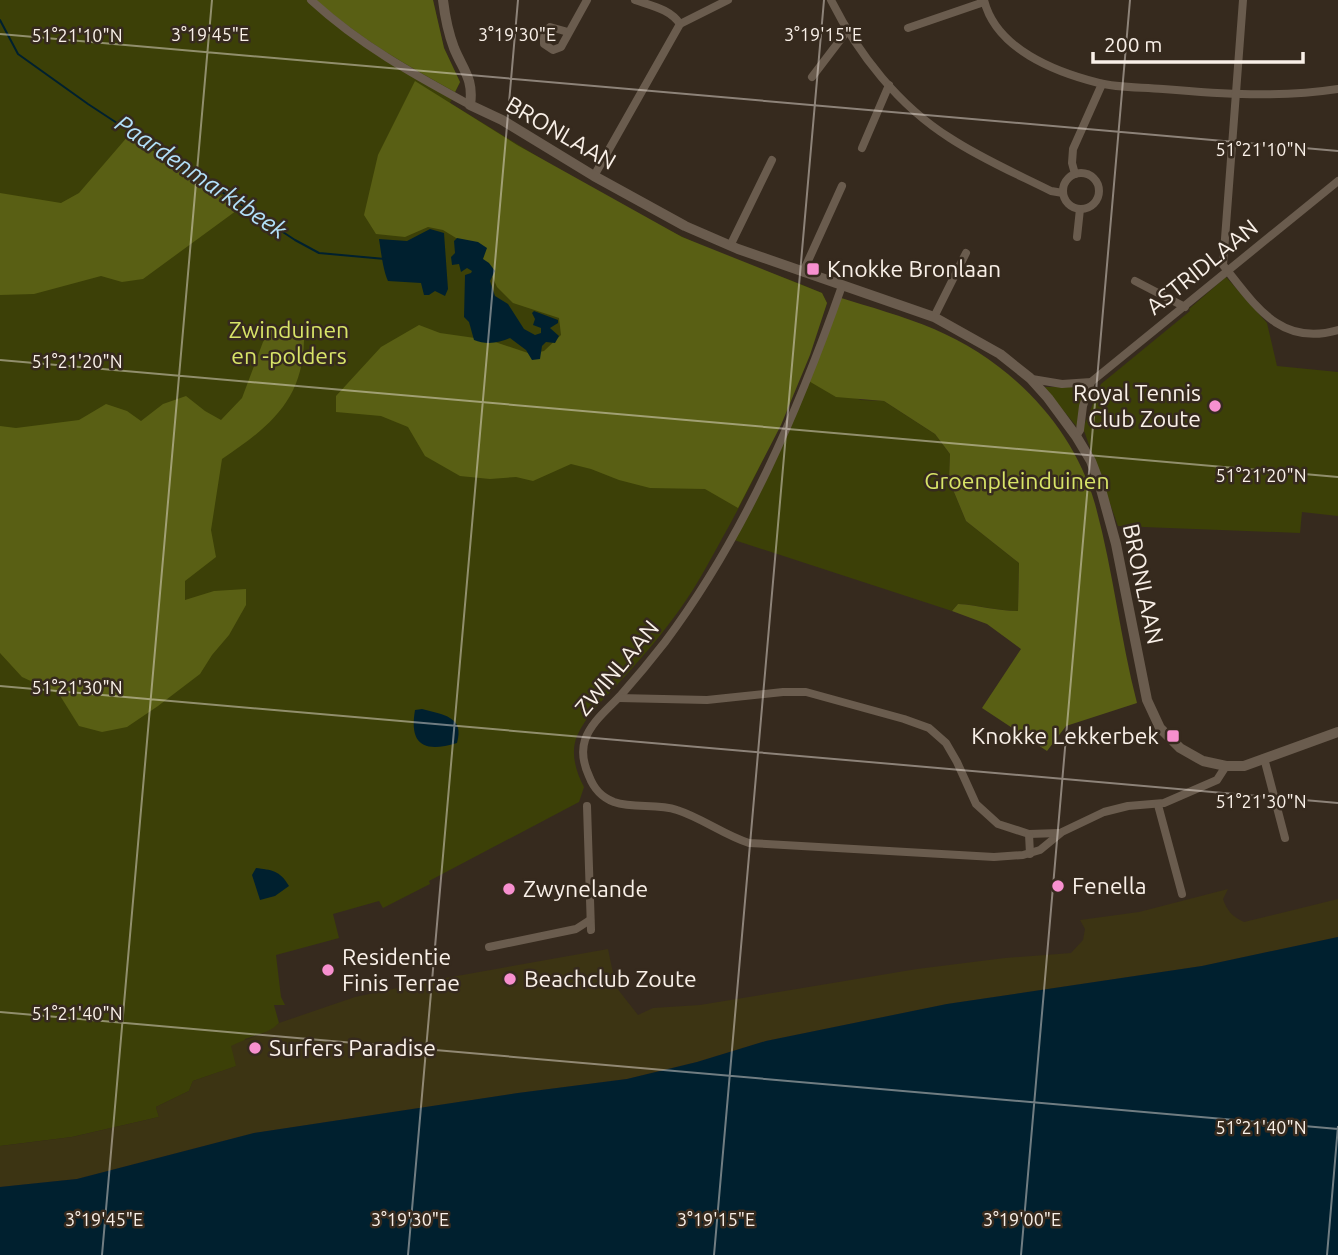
<svg xmlns="http://www.w3.org/2000/svg" width="1338" height="1255" viewBox="0 0 1338 1255" font-family="Ubuntu,sans-serif">
<style>
.green{fill:#3c4007}
.forest{fill:#595f14}
.sand{fill:#3c3413}
.water{fill:#00202f}
.lines{fill:none;stroke-linecap:round;stroke-linejoin:round}
.stream{stroke:#00202f;stroke-width:2}
.minor{stroke:#6a5c4e;stroke-width:8}
.tertiary{stroke:#6a5c4e;stroke-width:10}
.ticks{fill:none;stroke:#f9f0e8;stroke-width:2;stroke-opacity:0.45}
.poi-dot{fill:#f790cf;stroke:#362a1e;stroke-width:2.5}
.labels{text-anchor:middle;stroke-width:5;stroke-linejoin:round;paint-order:stroke}
.street-label{font-size:23px;fill:#f9f0e8;stroke:#362a1e}
.poi-label{font-size:23px;fill:#f9f0e8;stroke:#362a1e;text-anchor:start}
.park-label{font-size:23px;fill:#d8e468;stroke:#362a1e}
.water-label{font-size:24px;font-style:italic;fill:#b2e0f9;stroke:#362a1e}
.ticks-label{font-size:18px;text-anchor:middle;fill:#f9f0e8;stroke:#362a1e;stroke-width:5;stroke-linejoin:round;paint-order:stroke}
</style>
<rect width="100%" height="100%" fill="#362a1e"/>
<g class="green">
<path d="M0,0h433l11,48 16,34 -10,21c76,46 152,95 233,134 45,22 93,36 139,56l5,10c-27,80 -58,149 -98,223 -16,28 -30,57 -49,83 -19,27 -42,53 -64,77 -15,16 -30,30 -39,50 -7,17 -1,36 7,51l-5,15 -150,79 1,3 -47,24 -4,-7 -46,13 6,24 -63,17 5,42 4,8h-11l5,18 -6,7 -28,9 -8,27 -44,15 -4,10 -33,16 3,10 -87,20 -72,9z"/>
<polygon points="1226,277 1267,323 1277,366 1338,372 1338,516 1302,512 1300,533 1118,526 1083,428 1101,384 1190,311 1189,309"/>
<path d="M807,380l54,20 23,1 51,33 15,20 -1,26 17,41 53,42 -1,48c-20,0 -39,-6 -60,-7l-6,7 -221,-72z"/>
<path d="M1044,387h33c9,8 1,27 0,40z"/>
</g>
<g class="forest">
<path d="M316,0h117l11,48 16,34 -5,10c-49,-27 -96,-54 -139,-92z"/>
<polygon points="415,81 517,145 682,237 822,293 827,303 810,355 781,425 738,508 705,489 650,488 619,480 591,469 571,464 533,481 516,477 490,479 460,476 425,456 408,427 381,416 336,412 336,396 381,347 419,325 440,333 489,340 531,354 544,351 561,335 559,318 513,303 497,287 488,267 461,241 443,230 428,227 405,237 376,234 364,215 378,155"/>
<polygon points="129,135 240,208 143,279 122,282 101,276 34,294 0,295 0,193 61,203 79,193"/>
<path d="M838,297c32,10 65,19 96,32 75,32 139,96 161,175 18,65 25,133 42,199l-71,23 -19,25 -65,-43 39,-59 -34,-25 -35,-13 6,-7c20,1 39,7 60,7l1,-48 -53,-42 -17,-41 1,-26 -15,-20 -51,-33 -48,-4 -29,-17z"/>
<path d="M286,328l18,12c-1,61 -35,87 -82,119l-11,71 5,27 -31,24v19l29,-9 32,-2v16l-17,30 -17,20 -12,19 -42,32 -31,21 -25,5 -23,-6 -20,-32 -37,-17 -22,-24v-227l16,2 63,-8 27,-16 21,7 14,10 22,-17 23,-8 19,15 16,9 21,-22 21,-56 9,-13z"/>
</g>
<path class="sand" d="M1228,889l-5,10c4,12 10,18 21,23l94,-23v38l-136,29 -255,38 -181,37 -69,21 -70,17 -109,14 -264,40 -177,46 -77,8v-41l72,-9 87,-20 -3,-10 33,-16 4,-10 43,-15 -5,-20c15,-8 37,-11 48,-23l76,-26 85,-18 168,-30 8,38 22,28 15,-7 47,-3 217,-36 88,-11 66,-5 12,-13 2,-11 -5,-9 59,-8z"/>
<g class="water">
<path d="M430,229l14,4 4,56 -3,7 -10,-5 -6,4h-5l-3,-12 -33,-2c-5,-11 -7,-29 -9,-42l28,2z"/>
<path d="M457,238l21,4 9,6 -4,11 6,4 6,8 -5,10 5,15 13,8 16,25 11,6 6,-2v-5l-8,-3 2,-6 -3,-6 2,-2 24,9v3l-8,5 9,8 -4,7 -9,-1 -4,4 -2,13 -8,1 -6,-10 -16,-12c-11,5 -24,7 -36,2l-5,-18 -5,-5 1,-42 6,-2 1,-2 -5,-3 -6,4 -2,-8 -7,1 -1,-8 4,-4 -1,-12z"/>
<path d="M422,709c21,6 43,7 35,34 -33,10 -48,2 -42,-33z"/>
<path d="M256,868c15,2 24,2 33,18l-14,10 -15,4 -8,-25z"/>
<polygon points="1338,937 1338,1255 0,1255 0,1187 77,1179 254,1133 518,1093 627,1079 697,1062 766,1041 947,1004 1202,966"/>
</g>
<g class="lines">
<polyline class="stream" points="0,20 18,54 88,104 295,240 319,253 385,259"/>
<g class="minor">
<path d="M311,0c49,45 102,74 159,105"/>
<path d="M635,0c17,6 35,9 45,24"/>
<path d="M831,0c27,54 68,106 119,138 32,21 67,36 101,53l12,2"/>
<path d="M984,0c12,49 71,72 115,83 20,5 43,4 64,6 58,5 117,9 175,0"/>
<path d="M1243,0l-20,265c32,40 57,82 115,65"/>
<polyline points="908,28 984,2"/>
<polyline points="568,32 550,27 544,33 544,44 553,50 561,47 587,0"/>
<polyline points="812,77 847,31"/>
<polyline points="862,148 889,85"/>
<circle cx="1081" cy="191" r="18"/>
<polyline points="1075,174 1072,163 1073,149 1102,84"/>
<polyline points="594,176 680,24 728,0"/>
<polyline points="1077,237 1080,209"/>
<polyline points="730,246 772,160"/>
<polyline points="803,272 842,186"/>
<polyline points="1135,281 1185,307"/>
<path d="M842,286c-44,125 -97,249 -177,356 -14,18 -29,36 -44,53 -13,14 -30,27 -36,45 -4,12 -1,25 4,36 5,13 12,21 25,26 20,7 43,1 63,8 25,8 47,25 72,33l245,14 29,-2 17,-5 22,-18 42,-20 24,-6 36,-3 53,-23 9,-14"/>
<polyline points="934,317 966,253"/>
<polyline points="1032,379 1062,384 1091,382 1338,181"/>
<polyline points="1076,436 1080,430 1083,406 1091,382"/>
<polyline points="619,698 707,700 783,692 806,692 904,719 929,728 946,743 957,762 976,804 998,824 1029,834 1059,833"/>
<polyline points="1264,758 1285,838"/>
<polyline points="1158,805 1182,894"/>
<polyline points="587,806 591,930"/>
<polyline points="1029,834 1030,854"/>
<polyline points="489,947 576,929 590,920"/>
</g>
<path class="tertiary" d="M443,0c2,17 5,32 11,48 9,22 20,31 16,57l32,15 92,56 91,50 53,23 196,68 66,37 30,24 18,20 28,38 15,25 8,21 17,62 31,156 13,28 20,20 23,13 23,5h18l94,-34"/>
</g>
<path class="ticks" d="M0,34l1338,117M0,360l1338,117M0,686l1338,117M0,1012l1338,117M102,1255l110,-1255M408,1255l110,-1255M714,1255l110,-1255M1021,1255l109,-1255M1327,1255l11,-129"/>
<g class="poi-dot">
<rect x="806" y="262" width="14" height="14" rx="3.5"/>
<circle cx="1215" cy="406" r="7"/>
<rect x="1166" y="729" width="14" height="14" rx="3.5"/>
<circle cx="1058" cy="886" r="7"/>
<circle cx="509" cy="889" r="7"/>
<circle cx="328" cy="970" r="7"/>
<circle cx="510" cy="979" r="7"/>
<circle cx="255" cy="1048" r="7"/>
</g>
<g class="labels">
<g class="street-label">
<text transform="translate(561 133) rotate(30)" y="8">BRONLAAN</text>
<text transform="translate(1202 267) rotate(-39)" y="8">ASTRIDLAAN</text>
<text transform="translate(1143 584) rotate(78)" y="8">BRONLAAN</text>
<text transform="translate(617 668) rotate(-50)" y="8">ZWINLAAN</text>
</g>
<g class="poi-label">
<text x="827" y="277">Knokke Bronlaan</text>
<text x="1201" y="401" text-anchor="end">Royal Tennis<tspan x="1201" dy="26">Club Zoute</tspan></text>
<text x="1159" y="744" text-anchor="end">Knokke Lekkerbek</text>
<text x="1072" y="894">Fenella</text>
<text x="523" y="897">Zwynelande</text>
<text x="342" y="965">Residentie<tspan x="342" dy="26">Finis Terrae</tspan></text>
<text x="524" y="987">Beachclub Zoute</text>
<text x="269" y="1056">Surfers Paradise</text>
</g>
<g class="park-label">
<text x="289" y="338">Zwinduinen<tspan x="289" dy="26">en -polders</tspan></text>
<text x="1017" y="489">Groenpleinduinen</text>
</g>
<g class="water-label">
<text transform="translate(201 177) rotate(34)" y="8">Paardenmarktbeek</text>
</g>
</g>
<g class="ticks-label">
<text x="823" y="41">3°19'15"E</text>
<text x="210" y="41">3°19'45"E</text>
<text x="517" y="41">3°19'30"E</text>
<text x="77" y="42">51°21'10"N</text>
<text x="1261" y="156">51°21'10"N</text>
<text x="77" y="368">51°21'20"N</text>
<text x="1261" y="482">51°21'20"N</text>
<text x="77" y="694">51°21'30"N</text>
<text x="1261" y="808">51°21'30"N</text>
<text x="77" y="1020">51°21'40"N</text>
<text x="1261" y="1134">51°21'40"N</text>
<text x="104" y="1226">3°19'45"E</text>
<text x="410" y="1226">3°19'30"E</text>
<text x="716" y="1226">3°19'15"E</text>
<text x="1022" y="1226">3°19'00"E</text>
</g>
<path d="M1093 52v10h210v-10" fill="none" stroke="#f9f0e8" stroke-width="3.5"/>
<text x="1104" y="52" font-size="21" fill="#f9f0e8" stroke="#362a1e" stroke-width="5" paint-order="stroke">200 m</text>
</svg>
